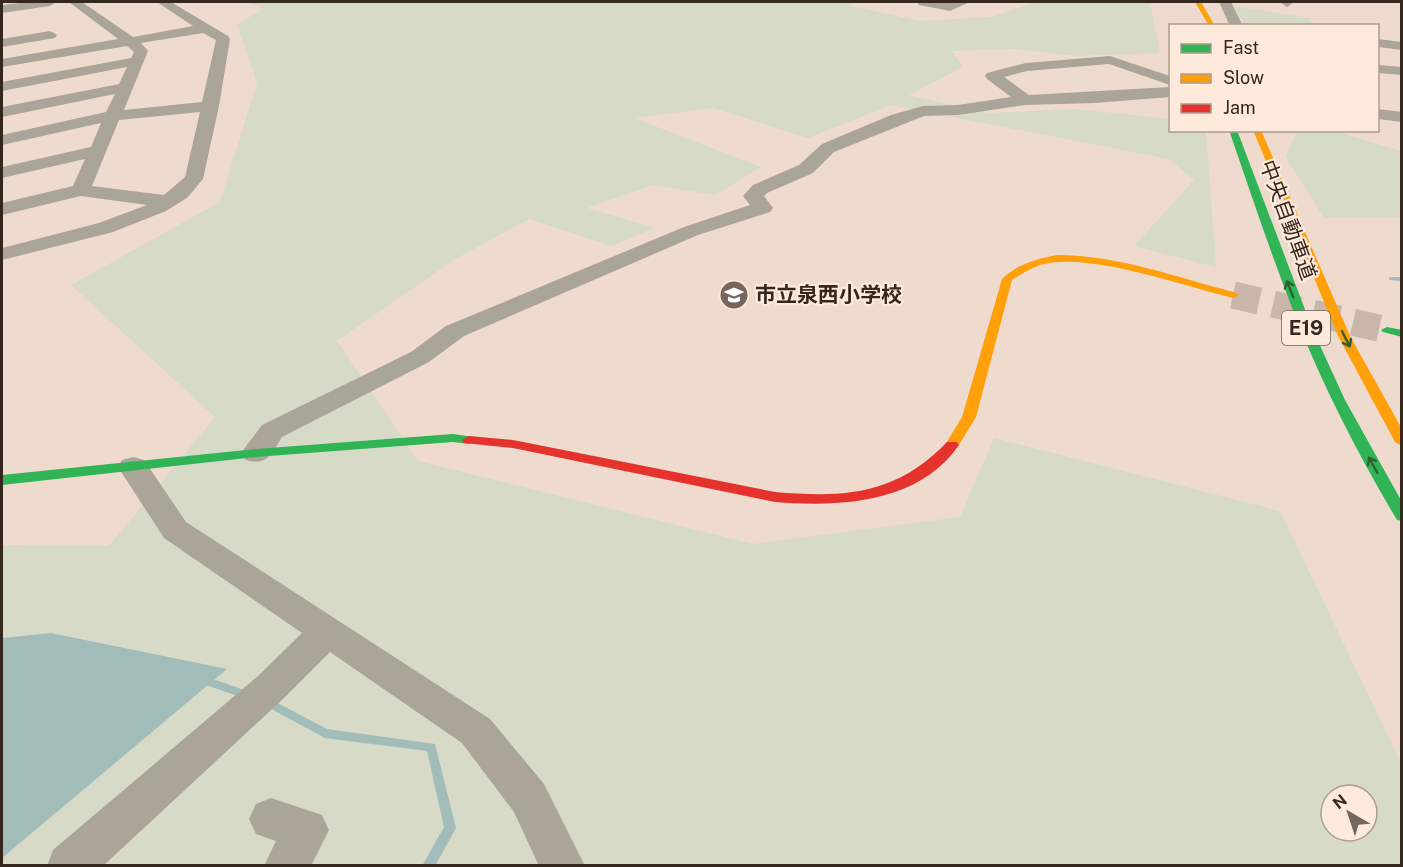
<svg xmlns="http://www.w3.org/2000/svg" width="1403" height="867" viewBox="0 0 1403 867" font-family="'Public Sans','Noto Sans JP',sans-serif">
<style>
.green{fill:#d6dac7;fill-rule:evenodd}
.water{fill:#a2bcba}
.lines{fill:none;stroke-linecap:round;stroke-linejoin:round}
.stream{fill:#a2bcba;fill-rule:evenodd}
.secondary-tunnel{stroke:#c9b7ab;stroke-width:27;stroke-dasharray:27 14;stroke-linecap:butt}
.street{fill:#aba599;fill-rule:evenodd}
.fast{fill:#30b455;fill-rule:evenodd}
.slow{fill:#ff9f0a;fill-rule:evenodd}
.jam{fill:#e5322d;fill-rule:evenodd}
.oneway{stroke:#325f34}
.labels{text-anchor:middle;stroke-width:4.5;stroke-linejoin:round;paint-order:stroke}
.shield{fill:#feeadb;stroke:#706257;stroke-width:1.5}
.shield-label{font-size:20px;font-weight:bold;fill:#33271e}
.street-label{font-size:21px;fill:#33271e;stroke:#feeadb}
.poi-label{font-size:21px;font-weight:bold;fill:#33271e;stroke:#feeadb;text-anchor:start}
</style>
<rect width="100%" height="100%" fill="#eedbce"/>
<g class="green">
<path d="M248,2h605l-1,4 68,15 72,-4 44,-15h114l10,51 -83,3 -63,-7 -63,2 12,16 -54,28 79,18 88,-4 94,10v11l36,1 10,136 -82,-21 60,-66 -25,-21 -278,-54 -83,33 -95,-30 -79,10 127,49 -46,28 -62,-10 -66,23 68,20 -43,18 -83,-27 -74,40 -118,82 81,120 335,83 207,-27 34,-79 286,73 121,252v102l-1399,1v-8l224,-189 -175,-36 -49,5v-93l107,1 106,-129 -144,-132 149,-83 37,-119 -20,-59 27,-15zM1331,795h36v36h-36z"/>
<polygon points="1234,6 1310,18 1312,25 1244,25"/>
<polygon points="1297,131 1335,131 1401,151 1401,218 1324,218 1286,157"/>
</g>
<polygon class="water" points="51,633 227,669 2,858 2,638"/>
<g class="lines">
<g class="stream">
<polygon points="1391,277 1402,277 1402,281 1389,280 1389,278"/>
<polygon points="210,678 253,693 254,696 253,699 249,700 206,685 205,682 206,679"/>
<polygon points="268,698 327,729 435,744 456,828 435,866 422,866 444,827 427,751 325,738 264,705 263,702 264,699"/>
</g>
<polyline class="secondary-tunnel" points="1233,295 1387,330"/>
<g class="street">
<polygon points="28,2 56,2 50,6 2,13 2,5"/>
<path d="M69,2h13l51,35 60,-11 -36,-24h14l57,34 2,3 -11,67 -16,73 -16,19 -21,13 -53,21 -111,28v-12l97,-25 48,-18 -66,-9 -79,19v-12l71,-17 12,-27 -83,19v-11l89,-20 10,-24 -99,22v-10l104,-23 9,-18 -113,23v-10l117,-23 8,-17 -125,24v-9l129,-24 3,-6 -7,-6 -125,21v-8l116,-20zM203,33l13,7 -14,62 -78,8 24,-59 -7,-8zM200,112l-15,65 -21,18 -72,-9 27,-66z"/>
<polygon points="917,2 970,2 950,11 919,5"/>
<polygon points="1219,2 1231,2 1243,26 1230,26"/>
<polygon points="1280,2 1292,2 1293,3 1287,7"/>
<polygon points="50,31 57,35 55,38 2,47 2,39"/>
<polygon points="1378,39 1402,42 1402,50 1378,47"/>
<path d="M1110,56l60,20v9l-61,-21 -82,7 -23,6 25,18 141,-8v10l-75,6 -70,2 -67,10 -34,1 -90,36 -21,21 -46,20 -3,3 9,12 -3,4 -72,23 -234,101 -35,26 -147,75c-11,17 -14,29 -36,23l-5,-7 21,-28 149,-73 35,-26 238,-99 66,-22 -7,-9 10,-11 46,-20 23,-21 69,-29 32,-9 35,-1 53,-8 -24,-18 -2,-3 2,-3 39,-10z"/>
<polygon points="1378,65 1402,67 1402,75 1378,73"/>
<polygon points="1378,109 1402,112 1402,122 1378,119"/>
<polygon points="133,457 144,460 186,522 490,719 544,784 585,866 539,866 514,812 462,743 330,652 284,698 103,866 47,866 53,850 258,676 302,633 164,538 118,467 122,460"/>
<polygon points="271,798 322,815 329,830 311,866 264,866 276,841 256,834 249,819 256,804"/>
</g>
<g class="fast">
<path d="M1229,130h8l75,198 33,72 57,102v19l-5,-1c-37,-62 -70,-126 -97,-192 -26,-65 -48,-131 -71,-198z"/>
<polygon points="1387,327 1402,330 1402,337 1383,332 1381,330"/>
<polygon points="453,434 474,437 476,440 469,444 453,442 256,457 2,485 2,475 256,449"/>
</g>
<g class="slow">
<polygon points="1195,2 1201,2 1215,26 1209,26"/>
<polygon points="1253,130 1261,130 1350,336 1402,429 1402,446 1395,442 1338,336"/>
<path d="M1057,255c61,0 122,23 180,38l2,2 -6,3c-50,-12 -140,-45 -189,-34 -12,3 -22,10 -32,16l-36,137 -19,31h-10l-2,-3 17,-28 40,-138c15,-15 35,-20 55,-24z"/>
</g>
<path class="jam" d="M469,436l44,4 262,52c70,6 121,3 172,-50h10l2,3c-41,59 -119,62 -184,57l-262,-54 -49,-5 -2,-3z"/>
</g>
<defs><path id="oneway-shaft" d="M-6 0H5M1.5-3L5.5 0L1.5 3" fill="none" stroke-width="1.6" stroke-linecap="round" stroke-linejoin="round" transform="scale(1.5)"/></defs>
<g class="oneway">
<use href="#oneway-shaft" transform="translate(1290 289) rotate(-112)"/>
<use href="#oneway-shaft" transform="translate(1346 339) rotate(63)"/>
<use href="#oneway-shaft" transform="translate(1373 465) rotate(-119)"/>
</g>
<defs>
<g id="school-disc" transform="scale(1.5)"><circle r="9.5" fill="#74665c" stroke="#feeadb"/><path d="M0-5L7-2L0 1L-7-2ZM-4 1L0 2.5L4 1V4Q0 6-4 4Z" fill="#fff"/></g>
</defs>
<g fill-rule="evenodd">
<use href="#school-disc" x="734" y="295"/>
</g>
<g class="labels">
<rect class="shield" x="1282" y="311" width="48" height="34" rx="4.5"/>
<g class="shield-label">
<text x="1306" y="335">E19</text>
</g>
<g class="street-label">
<text transform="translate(1288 220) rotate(70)" y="7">中央自動車道</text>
</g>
<g class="poi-label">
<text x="755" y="302">市立泉西小学校</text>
</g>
</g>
<rect width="1403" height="867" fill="none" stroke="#33271e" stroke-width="6"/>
<rect x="1169" y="24" width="210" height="108" fill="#feeadb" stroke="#ad9c8f" stroke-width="1.5"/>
<rect x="1181" y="44" width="30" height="9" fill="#30b455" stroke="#ad9c8f" stroke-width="1.5"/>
<text x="1223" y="54" font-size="18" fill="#33271e">Fast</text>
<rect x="1181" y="74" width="30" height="9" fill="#ff9f0a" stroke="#ad9c8f" stroke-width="1.5"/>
<text x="1223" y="84" font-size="18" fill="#33271e">Slow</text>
<rect x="1181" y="104" width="30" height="9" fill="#e5322d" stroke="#ad9c8f" stroke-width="1.5"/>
<text x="1223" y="114" font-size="18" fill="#33271e">Jam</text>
<g transform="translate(1349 813) rotate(321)"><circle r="28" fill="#feeadb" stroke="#ad9c8f" stroke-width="1.5"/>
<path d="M0-4.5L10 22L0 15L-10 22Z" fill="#74665c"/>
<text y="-9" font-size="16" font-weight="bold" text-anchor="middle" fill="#33271e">N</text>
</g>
</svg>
